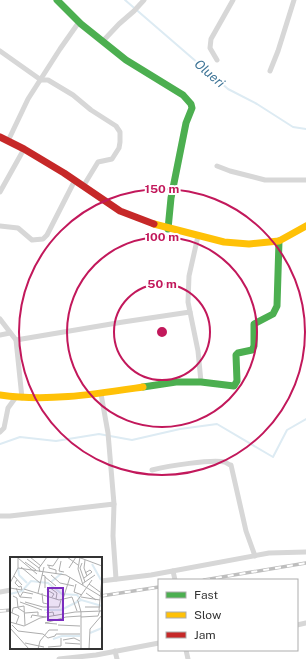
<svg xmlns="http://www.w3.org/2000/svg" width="306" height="659" viewBox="0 0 306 659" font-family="'Public Sans',sans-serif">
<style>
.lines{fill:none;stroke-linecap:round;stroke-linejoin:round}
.stream{stroke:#ddebf3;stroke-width:2}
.street{stroke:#d7d7d7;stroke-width:5}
.fast{stroke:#4caf50;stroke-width:7}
.slow{stroke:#ffc107;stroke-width:7}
.jam{stroke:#c62828;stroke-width:7}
.rail-casing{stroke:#bebebe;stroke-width:3.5}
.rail{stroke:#fff;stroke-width:2;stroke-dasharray:6;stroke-linecap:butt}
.ring{fill:none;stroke:#c2185b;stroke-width:2}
.labels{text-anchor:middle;stroke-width:4;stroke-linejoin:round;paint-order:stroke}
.water-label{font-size:13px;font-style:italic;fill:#3f7597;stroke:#fff}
.inset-river{fill:none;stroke:#ddebf3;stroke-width:2}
.inset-road{fill:none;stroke:#adadad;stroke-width:1}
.view{fill:#7b2cbf;fill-opacity:0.15;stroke:#7b2cbf;stroke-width:2}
.inset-edge{fill:none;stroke:#333;stroke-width:2}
.centre{fill:#c2185b;stroke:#fff;stroke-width:2}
.ring-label{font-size:12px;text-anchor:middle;font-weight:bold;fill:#c2185b;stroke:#fff;stroke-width:4;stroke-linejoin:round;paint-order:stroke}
</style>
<rect width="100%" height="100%" fill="#fff"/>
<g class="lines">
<g class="stream">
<polyline points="125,0 228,89 257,104 293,127 306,129"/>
<polyline points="0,444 20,437 56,441 99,434 132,440 180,429 217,424 273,457 287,430 306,419"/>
</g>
<g class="street">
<polyline points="103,41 119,24 134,11 144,0"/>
<polyline points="0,51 41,80 48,80 73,95 91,110 116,126 120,132 120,142 119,148 112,159 98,162 84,185"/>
<polyline points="217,60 210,48 211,39 233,0"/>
<polyline points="270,71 278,51 294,0"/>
<polyline points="8,141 28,99 60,49 79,22"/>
<polyline points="217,166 230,171 265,180 306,180"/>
<polyline points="0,192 24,149"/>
<polyline points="0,226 18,228 32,240 43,239 47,235 75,180"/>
<polyline points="198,236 189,276 188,302 198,351 201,382"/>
<polyline points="0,319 16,340 22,398"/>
<polyline points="0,335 10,333"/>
<polyline points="16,340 123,322 190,312"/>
<polyline points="101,394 108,433 114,504"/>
<polyline points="0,432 4,428 8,408 16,397"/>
<path d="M152,470c16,-4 59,-11 73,-8 2,1 4,3 6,3l15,66 9,25"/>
<polyline points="0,516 10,516 114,504 113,536 116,579"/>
<polyline points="173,571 175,580"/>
<polyline points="101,581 151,575 269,553 306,552"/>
<polyline points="0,592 11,590"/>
<polyline points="297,625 306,623"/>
<polyline points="186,650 188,659"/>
<polyline points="115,651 117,659"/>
<polyline points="59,659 96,655 159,643"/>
</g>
<g class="fast">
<polyline points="57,0 81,24 126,60 183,95 191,104 192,108 186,123 171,198 168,229"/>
<polyline points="143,387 176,382 201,382 234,386 237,381 236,355 238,353 252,350 254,346 254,324 273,314 277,306 279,241"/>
</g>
<g class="slow">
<polyline points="154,224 224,242 249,244 279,241 306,226"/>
<path d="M0,395c48,7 96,-1 143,-8"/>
</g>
<polyline class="jam" points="0,137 24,149 64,173 120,211 154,224"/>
<g class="rail-casing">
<g id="rail">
<polyline points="204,580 306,563"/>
<polyline points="101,596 159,587"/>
<polyline points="0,611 11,610"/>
</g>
</g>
<use href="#rail" class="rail"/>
</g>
<g class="ring">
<circle cx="162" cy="332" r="48"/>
<circle cx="162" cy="332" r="95"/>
<circle cx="162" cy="332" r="143"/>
</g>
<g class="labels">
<g class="water-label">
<text transform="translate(210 73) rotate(41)" y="5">Olueri</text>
</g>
</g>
<g transform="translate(10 557)">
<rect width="92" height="92" fill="#fff"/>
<path class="inset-river" d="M82,7l9,16M8,11l1,7 8,8M41,25l11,-9M0,37l12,-3 9,-10 17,2 14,11 15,1 4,5 21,6M34,53h17l20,-10M80,76l12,-5M43,82l9,-3h18"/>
<path class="inset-road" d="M20,0l11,9M57,0l11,8M68,0l24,9M70,0l-2,12 5,16M8,1l19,16M17,2l12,9M75,3l-1,8 3,8M51,4l-2,10 5,1M15,5l11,8M72,6l-2,5 5,14M37,8l6,1 6,-9M39,8v3l7,2v4M11,10l19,16M8,11l48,7 36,22M59,11l7,-11M30,15l-1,-4 8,-11M32,18l3,1v12M41,18l9,8 14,3M4,19l8,9M35,20l11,9M74,21l8,-6 -2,-2 -5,3M0,26l8,-15v-11M66,27l-2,8 8,3M72,27l13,-9M79,27l11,8M39,30l8,6 -1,6M39,30l-2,3 7,4 -2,3M0,31l12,2 -1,-4 -2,1 -4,-4 2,-3M6,31l4,9 12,1M14,32l35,11 13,-3 5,14M28,36l6,-26M32,36l1,10 5,1M76,36l10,7M3,39l4,2 1,10 6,4M10,40l3,-5 10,2M71,40l19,3M53,42l7,-22M67,44l15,-21M68,44l3,11v37M10,45l22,8M15,45l18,5h16l2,-7M14,49l1,19M39,50l-2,6 6,-1 1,4M75,50h15M89,53l3,-32M0,55l9,4 -3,8M2,56l1,-5 11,-2M15,56l13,-1v3M71,60l17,-1 2,-6M21,61l1,-3 14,2M0,65l14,4 16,-8 35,-6 27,-1M35,66l21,-6 15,-1M35,66l12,1M2,68l6,6 25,3 5,4 7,-2 1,-2h24M48,68l22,1M0,71l19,21M53,83l11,-2 6,3M15,86l19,4M55,86l15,1M38,90l13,-1v-8M28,92l2,-8 9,-11h9M79,92l1,-20 12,-14"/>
<path class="view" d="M38,31h15v32h-15z"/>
<rect width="92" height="92" class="inset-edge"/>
</g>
<circle cx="162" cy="332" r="6" class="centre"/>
<g class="ring-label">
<text x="162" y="193">150 m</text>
<text x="162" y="241">100 m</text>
<text x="162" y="288">50 m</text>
</g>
<rect x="158" y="579" width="140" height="72" fill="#ffffff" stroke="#adadad"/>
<rect x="166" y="592" width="20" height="6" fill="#4caf50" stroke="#adadad"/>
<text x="194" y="599" font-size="12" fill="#333333">Fast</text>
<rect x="166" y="612" width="20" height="6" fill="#ffc107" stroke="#adadad"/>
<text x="194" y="619" font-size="12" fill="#333333">Slow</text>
<rect x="166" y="632" width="20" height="6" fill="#c62828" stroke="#adadad"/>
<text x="194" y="639" font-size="12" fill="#333333">Jam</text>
</svg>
